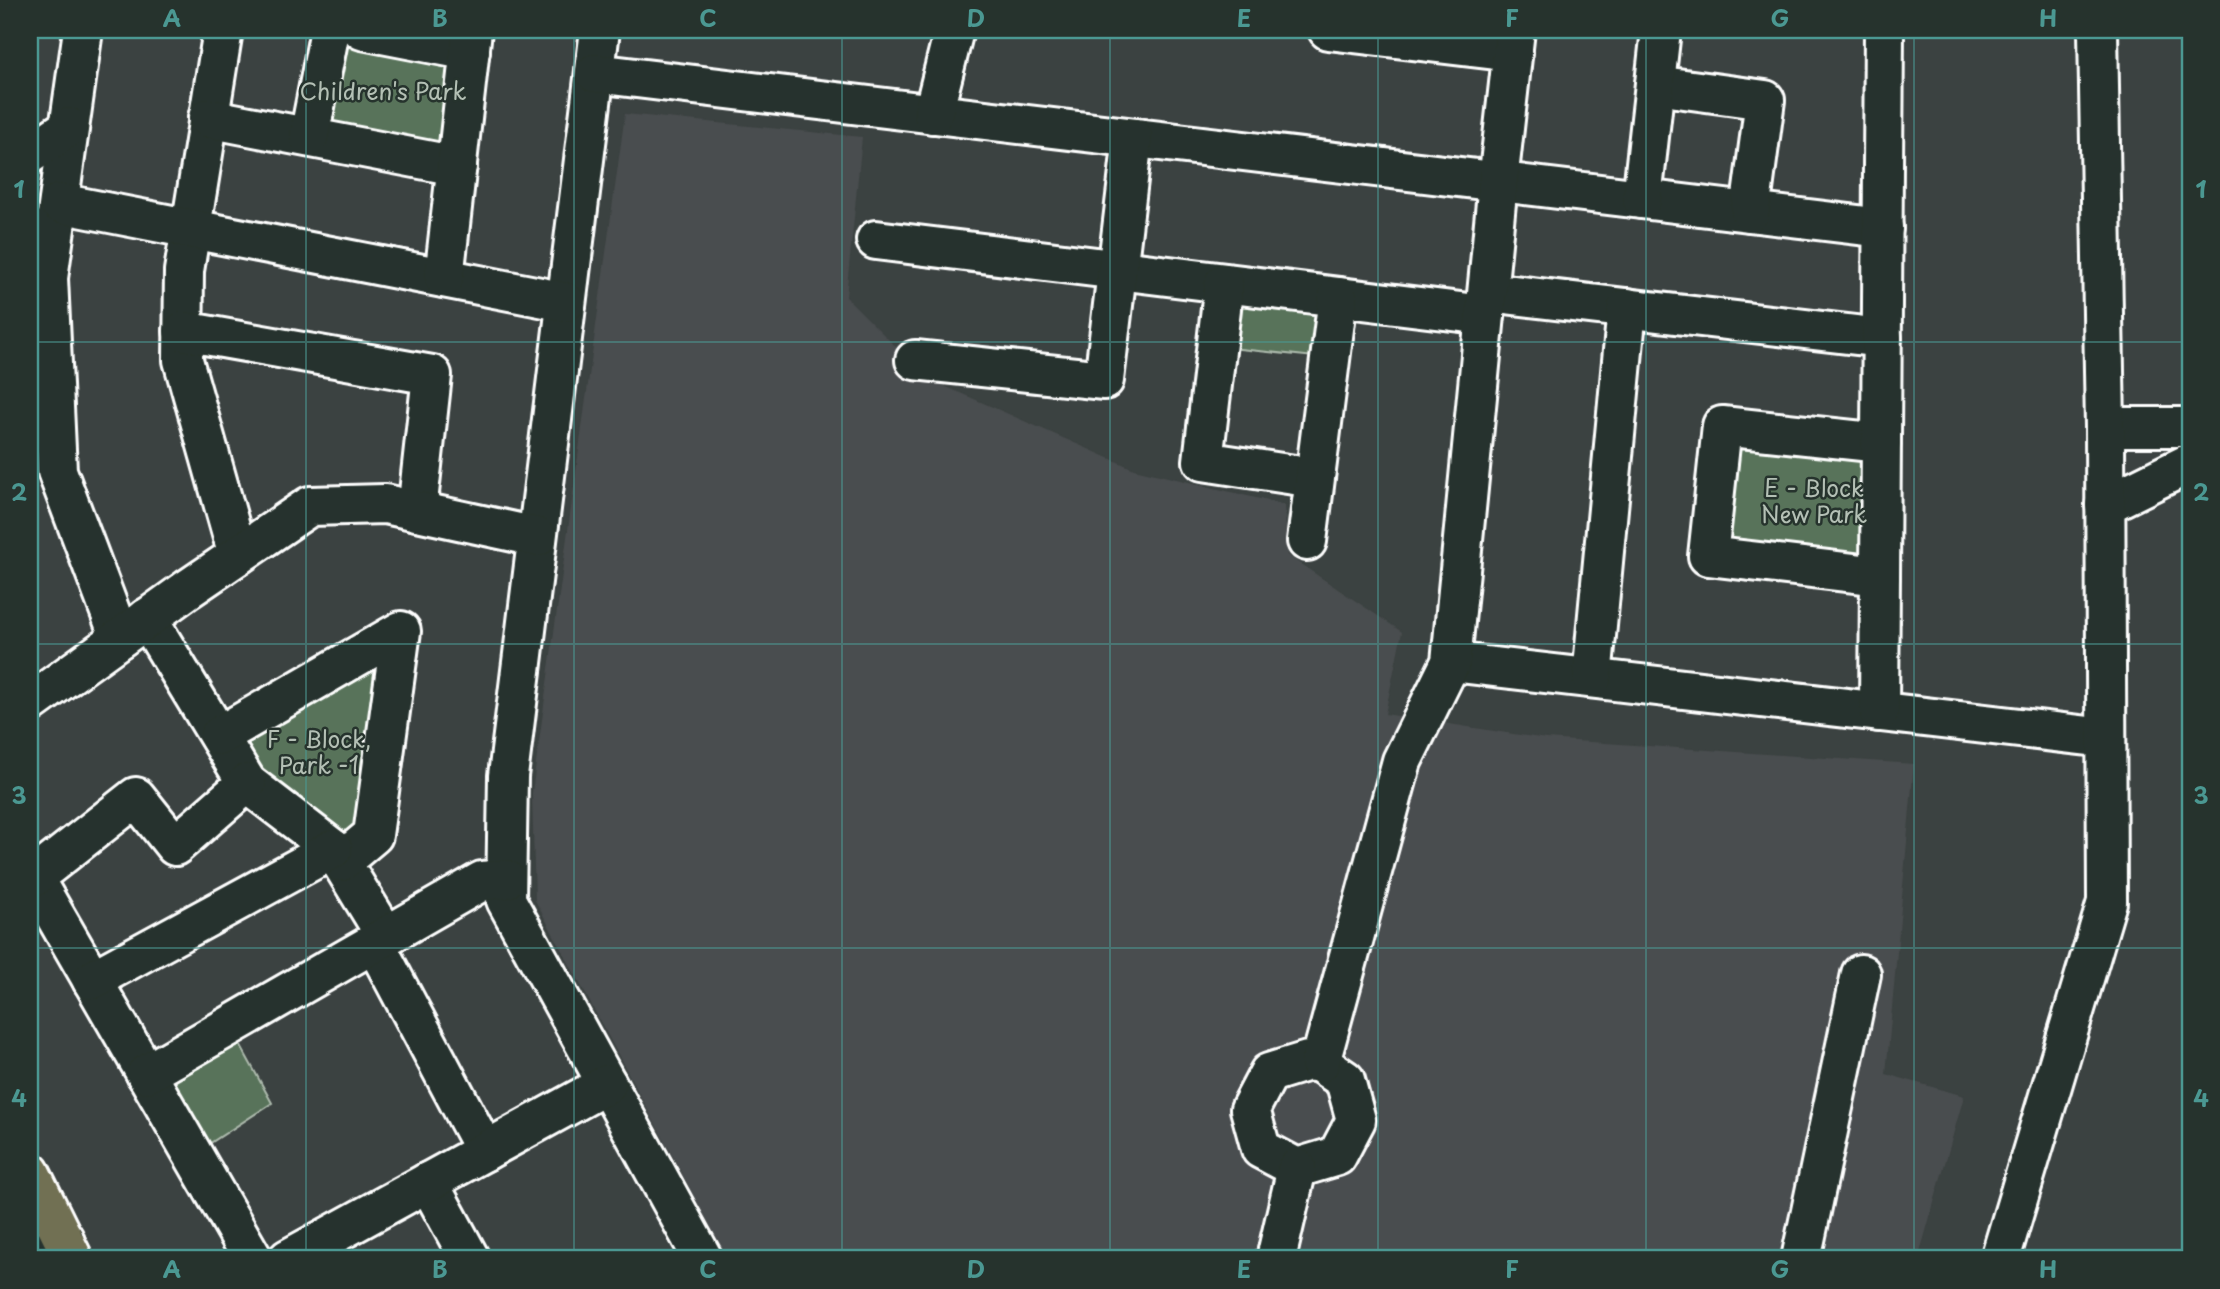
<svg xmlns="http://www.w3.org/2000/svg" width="2220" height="1289" viewBox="0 0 2220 1289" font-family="'Playpen Sans',sans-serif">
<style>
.built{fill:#4a4d4f}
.green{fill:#58735a;stroke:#acb9ac;stroke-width:2}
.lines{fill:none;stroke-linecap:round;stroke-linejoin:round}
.minor-casing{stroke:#fff;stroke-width:44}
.major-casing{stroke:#fff;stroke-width:44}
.minor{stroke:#26332d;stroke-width:38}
.major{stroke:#716f52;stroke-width:38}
.grid{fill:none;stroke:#4b9892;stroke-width:2;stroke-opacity:0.55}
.labels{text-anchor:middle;stroke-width:5;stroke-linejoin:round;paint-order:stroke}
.park-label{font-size:23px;fill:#b4c0b5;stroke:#26332d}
.neatline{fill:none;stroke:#4b9892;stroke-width:2.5}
.grid-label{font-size:23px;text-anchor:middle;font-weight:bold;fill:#4b9892}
</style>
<rect width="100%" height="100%" fill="#3b4241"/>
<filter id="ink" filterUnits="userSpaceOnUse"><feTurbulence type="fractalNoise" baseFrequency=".0143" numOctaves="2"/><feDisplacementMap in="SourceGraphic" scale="14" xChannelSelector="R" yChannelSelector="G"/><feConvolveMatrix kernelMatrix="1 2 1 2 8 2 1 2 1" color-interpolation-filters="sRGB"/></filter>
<g filter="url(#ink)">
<polygon class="built" points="625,114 862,137 846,297 928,379 1134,469 1285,505 1287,555 1402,632 1385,714 1546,739 1914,764 1886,1074 1964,1096 1918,1259 728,1259 535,900 532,793"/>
<g class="green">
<polygon points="336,30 464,55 451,160 316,133"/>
<polygon points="1228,287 1333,301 1324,358 1221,347"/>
<polygon points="1726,431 1877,447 1876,571 1713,553"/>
<polygon points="399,634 371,834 342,856 223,737"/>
<polygon points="232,1030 272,1103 195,1153 150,1075"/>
</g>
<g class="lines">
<g class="minor-casing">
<g id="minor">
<polyline points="83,30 48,278 57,471 120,638"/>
<polyline points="223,30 184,271 183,360 238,555"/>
<polyline points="362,30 470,51"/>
<polyline points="600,30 508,776 506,900 703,1259"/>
<polyline points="1328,30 1513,52"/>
<polyline points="595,73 1883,228"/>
<polyline points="1655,85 1765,100 1750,212"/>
<polyline points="933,114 954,30"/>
<polyline points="208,118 457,166"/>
<polyline points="309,137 330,30"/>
<polyline points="30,154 69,127"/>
<polyline points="1642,199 1661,30"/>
<polyline points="59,203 566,302"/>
<polyline points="876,240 1485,315"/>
<polyline points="444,278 472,30"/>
<polyline points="1224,283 1203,461 1314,478"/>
<polyline points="1488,292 1882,338"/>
<polyline points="183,331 432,375 417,511"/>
<polyline points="915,360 1104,380 1133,138"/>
<polyline points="2105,427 2190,427"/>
<polyline points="2105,505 2190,463"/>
<polyline points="1307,541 1338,297"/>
<polyline points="1880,576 1708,556 1722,426 1881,443"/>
<polyline points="147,618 247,783 333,849 386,936"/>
<polyline points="1451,662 2106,738"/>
<polyline points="1592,678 1627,308"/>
<polyline points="30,703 188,589 310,506 385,504 537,537"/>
<polyline points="1879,712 1884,30"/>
<polyline points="219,736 401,631 373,835 341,862"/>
<polyline points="30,872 253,1259"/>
<polyline points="33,878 136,797 175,846 247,783"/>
<polyline points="374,942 485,1151"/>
<polyline points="92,980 333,849"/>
<polygon points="1308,1061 1320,1063 1345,1080 1356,1120 1337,1156 1297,1168 1261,1149 1250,1109 1269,1073"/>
<polyline points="1320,1063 1402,761 1451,662 1498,182 1515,30"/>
<polyline points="146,1074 482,881 506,879"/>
<polyline points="428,1182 470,1259"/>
<polyline points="30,1257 64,1239"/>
<polyline points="288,1259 607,1084"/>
<polyline points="1276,1259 1297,1168"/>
<polyline points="1801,1259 1861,974"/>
<polyline points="2000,1259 2107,902 2105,427 2098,30"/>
</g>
</g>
<g class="major-casing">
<polyline id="major" points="30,1172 73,1259"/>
</g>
<use href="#minor" class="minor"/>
<use href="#major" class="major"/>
</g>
</g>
<path class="grid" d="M306,30v1229M574,30v1229M842,30v1229M1110,30v1229M1378,30v1229M1646,30v1229M1914,30v1229M30,342h2160M30,644h2160M30,948h2160"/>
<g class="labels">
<g class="park-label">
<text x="383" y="100">Children's Park</text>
<text x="1814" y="497">E - Block<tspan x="1814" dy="26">New Park</tspan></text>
<text x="319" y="748">F - Block,<tspan x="319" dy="26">Park -1</tspan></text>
</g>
</g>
<rect width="2220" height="1289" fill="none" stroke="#26332d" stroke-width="77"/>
<rect x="38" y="38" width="2144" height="1212" class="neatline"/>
<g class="grid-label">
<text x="172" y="27">A</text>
<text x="440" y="27">B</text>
<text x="708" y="27">C</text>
<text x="976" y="27">D</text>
<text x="1244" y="27">E</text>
<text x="1512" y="27">F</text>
<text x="1780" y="27">G</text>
<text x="2048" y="27">H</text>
<text x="19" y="198">1</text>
<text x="2201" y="198">1</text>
<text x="19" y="501">2</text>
<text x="2201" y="501">2</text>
<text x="19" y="804">3</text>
<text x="2201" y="804">3</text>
<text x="19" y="1107">4</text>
<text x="2201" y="1107">4</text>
<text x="172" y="1278">A</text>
<text x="440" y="1278">B</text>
<text x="708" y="1278">C</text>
<text x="976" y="1278">D</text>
<text x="1244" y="1278">E</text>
<text x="1512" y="1278">F</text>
<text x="1780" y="1278">G</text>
<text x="2048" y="1278">H</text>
</g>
</svg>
